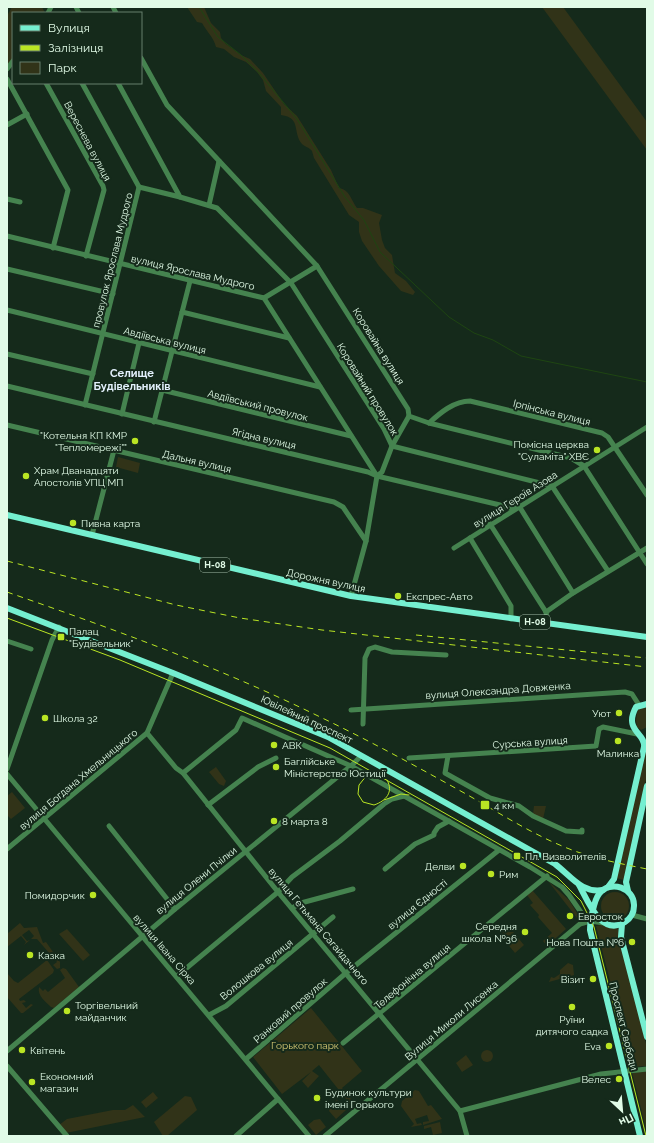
<svg xmlns="http://www.w3.org/2000/svg" width="654" height="1143" viewBox="0 0 654 1143" font-family="Raleway,sans-serif">
<style>
.green{fill:#313318}
.lines{fill:none;stroke-linecap:round;stroke-linejoin:round}
.stream{stroke:#1e4512;stroke-width:1}
.minor{stroke:#45834f;stroke-width:5}
.major{stroke:#75efd0;stroke-width:6}
.tram{stroke:#bae523;stroke-width:1}
.rail{stroke:#bae523;stroke-width:1;stroke-dasharray:6 5;stroke-linecap:butt}
.poi-dot{fill:#bae523;stroke:#152a1b;stroke-width:1.5}
.labels{text-anchor:middle;stroke-width:4;stroke-linejoin:round;paint-order:stroke}
.shield{fill:#152a1b;stroke:#a4bcaa;stroke-width:1}
.shield-label{font-size:9px;font-weight:bold;fill:#e1fbe7}
.street-label{font-size:10px;fill:#e1fbe7;stroke:#152a1b}
.poi-label{font-size:10px;fill:#e1fbe7;stroke:#152a1b;text-anchor:start}
.park-label{font-size:10px;fill:#d5c874;stroke:#152a1b}
.neighbourhood-label{font-size:11px;font-weight:bold;fill:#e3f0fc;stroke:#152a1b}
</style>
<rect width="100%" height="100%" fill="#152a1b"/>
<g class="green">
<polygon points="12,7 42,7 45,13 13,13 13,60 7,67 7,16"/>
<path d="M187,7h17l7,16 9,9 1,6 5,6 15,11 9,4 13,14 21,31 13,12 34,54 8,18c11,2 12,12 18,20h6l19,7 -3,8 3,17 3,8 7,7 3,18 11,8 9,11 -2,3 -12,-4 -22,-25 -17,-25 -3,-9v-10l-10,-7 -35,-57 -2,-7c-3,-4 -7,-4 -10,-7 -10,-12 0,-26 -21,-29v-8l-15,-16 -3,-11 -6,-8 -11,-10 -12,-5 -10,-8 -8,-2c-2,-9 -9,-15 -14,-24l-5,-1z"/>
<polygon points="542,7 563,7 647,122 647,150"/>
<polygon points="118,457 140,463 138,473 116,467"/>
<polygon points="644,706 647,710 647,727 641,730 637,727 636,720 638,708"/>
<polygon points="647,745 647,775 624,880 616,878"/>
<polygon points="216,767 226,781 224,786 219,784 209,772"/>
<polygon points="12,792 25,808 11,819 7,815 7,796"/>
<polygon points="534,806 546,806 543,819 533,814"/>
<polygon points="548,881 569,900 580,918 577,918"/>
<polygon points="532,890 566,929 547,946 543,941 552,933 538,917 539,915 530,905 533,903 527,895"/>
<circle cx="615" cy="906" r="14"/>
<polygon points="20,923 24,928 37,927 43,943 46,942 60,962 60,968 57,969 53,965 57,962 53,957 48,959 50,954 37,939 31,939 34,936 29,930 22,935 27,941 30,940 24,945 26,942 21,936 7,947 7,934"/>
<polygon points="601,925 618,929 647,1048 646,1066 632,1067 596,926"/>
<polygon points="509,927 524,945 515,953 500,935"/>
<polygon points="67,929 90,955 83,961 59,934"/>
<polygon points="47,960 54,970 53,973 19,999 20,1001 24,1000 26,1002 22,1003 26,1008 31,1004 33,1005 23,1013 21,1013 7,997 7,973 14,981 18,983"/>
<polygon points="568,963 573,965 574,975 549,982 551,977 554,978 560,974 560,970"/>
<path d="M63,968l3,1 13,18 -25,21 -3,-1c-5,-5 -14,-11 -12,-20l4,4 2,-2 3,3 17,-14 -5,-8z"/>
<polygon points="311,1008 362,1071 342,1088 355,1104 353,1106 350,1104 319,1065 312,1071 319,1076 308,1088 302,1081 311,1072 282,1094 253,1057"/>
<circle cx="487" cy="1056" r="6"/>
<polygon points="466,1055 473,1065 462,1072 456,1063"/>
<polygon points="647,1071 647,1133 632,1072"/>
<polygon points="415,1090 419,1091 428,1106 431,1105 442,1119 423,1125 423,1122 429,1121 427,1115 415,1119 417,1124 421,1123 422,1125 411,1127 414,1124 401,1106 402,1101"/>
<polygon points="153,1092 158,1098 146,1108 141,1102"/>
<polygon points="185,1096 191,1097 197,1110 167,1136 163,1136 154,1122"/>
<polygon points="337,1100 346,1110 336,1119 329,1111 330,1106"/>
<polygon points="133,1105 145,1117 66,1133 59,1125 67,1119 113,1110 125,1110"/>
<polygon points="320,1119 326,1127 316,1135 308,1125 314,1120"/>
<polygon points="440,1122 442,1133 433,1135 431,1127 424,1129 424,1126"/>
</g>
<g class="lines">
<polyline class="stream" points="199,7 218,37 241,55 259,73 297,119 345,197 364,220 380,252 449,317 474,333 493,340 521,356 647,382"/>
<g class="minor">
<polyline points="76,7 79,13"/>
<polyline points="113,7 116,13"/>
<polyline points="48,13 51,7"/>
<polyline points="141,58 167,105 317,266 408,409 409,416 429,423 571,458 584,466 647,564"/>
<polyline points="7,69 13,61"/>
<polyline points="7,79 68,190 53,248"/>
<polyline points="46,83 103,186 104,190 86,256"/>
<polyline points="82,83 139,187 85,405"/>
<polyline points="118,83 180,197 217,208 291,283 384,429 392,446 552,486 608,571"/>
<polyline points="7,125 27,114"/>
<polyline points="139,187 180,197"/>
<polyline points="7,199 20,202"/>
<polyline points="209,205 219,161"/>
<polyline points="7,236 264,298 377,476"/>
<polyline points="7,269 113,294"/>
<polyline points="264,298 317,266"/>
<polyline points="7,310 320,387"/>
<polyline points="182,312 289,338"/>
<polyline points="7,354 93,374"/>
<polyline points="7,386 368,472 377,476 500,505 509,508 516,508"/>
<polyline points="162,390 351,436"/>
<polyline points="122,414 139,343"/>
<polyline points="154,422 190,281"/>
<path d="M429,423c11,-10 25,-22 41,-22l132,32 6,4 39,58"/>
<polyline points="7,425 334,502 343,507 366,541"/>
<polyline points="519,506 573,593"/>
<polyline points="490,524 546,612"/>
<polyline points="92,535 114,450"/>
<polyline points="470,538 511,606 511,619"/>
<polyline points="454,548 647,427"/>
<polyline points="351,596 366,541 377,476 382,472 392,446 409,416"/>
<polyline points="546,612 573,593 647,548"/>
<polyline points="546,612 548,624"/>
<polyline points="7,641 31,649"/>
<polyline points="351,710 625,692 632,694 639,705"/>
<polyline points="363,724 365,658 369,649 375,647 392,652 446,655"/>
<polyline points="147,733 176,768 183,773 278,892 460,1111 467,1136"/>
<polyline points="448,756 445,773 490,798 519,806 533,816 566,831 582,832 582,830"/>
<polyline points="409,758 596,746 599,729 603,727 637,734"/>
<polyline points="7,769 52,640 59,627"/>
<polyline points="183,773 236,730 242,718 351,766 530,867 562,887 569,895 585,918 590,921 604,923"/>
<polyline points="7,774 309,1136"/>
<polyline points="208,805 258,767 276,758"/>
<polyline points="109,826 175,909"/>
<polyline points="7,849 147,733 173,673"/>
<polyline points="385,869 415,844 434,835 434,833 438,827 449,821"/>
<polyline points="292,908 301,903 353,889"/>
<polyline points="632,915 647,919"/>
<polyline points="177,976 278,892 292,877 340,841 384,804 392,799 404,796"/>
<polyline points="209,1015 226,1006 333,917"/>
<polyline points="343,1043 547,876"/>
<polyline points="7,1051 175,909 352,765 361,756"/>
<polyline points="246,1059 346,973 499,850"/>
<polyline points="7,1066 67,1136"/>
<polyline points="460,1111 601,1074 647,1069"/>
<polyline points="236,1136 278,1099"/>
<polyline points="325,1136 580,924 590,921"/>
</g>
<g class="major">
<polyline points="7,515 351,596 647,637"/>
<path d="M7,608l166,65 155,64 227,127c16,12 27,30 48,26"/>
<path d="M579,885c9,16 22,52 46,37 6,-4 9,-9 9,-16 1,-18 -24,-27 -35,-12 -5,6 -9,28 -9,36l50,206"/>
<path d="M608,887l6,-8 30,-132c2,-14 -21,-16 -8,-40l11,-3"/>
<polyline points="628,891 626,882 647,786"/>
<polyline points="622,924 621,937 647,1037"/>
</g>
<g class="tram">
<polyline points="7,618 120,660 330,748 557,877 581,901 594,927 646,1136"/>
<path d="M376,774l-9,1 -8,10 -1,9 5,8 11,3c12,-4 20,-13 13,-25"/>
<polyline points="384,800 401,794 409,795"/>
</g>
<g class="rail">
<polyline points="7,561 176,605 240,618 322,630 647,667"/>
<path d="M7,592c103,36 209,74 307,122 52,25 102,52 152,80 35,20 69,42 106,56 24,9 50,14 75,19"/>
<polyline points="416,635 647,658"/>
</g>
</g>
<g class="poi-dot">
<circle cx="135" cy="441" r="4"/>
<circle cx="597" cy="450" r="4"/>
<circle cx="26" cy="476" r="4"/>
<circle cx="73" cy="523" r="4"/>
<circle cx="398" cy="596" r="4"/>
<rect x="57" y="633" width="8" height="8" rx="2"/>
<circle cx="619" cy="713" r="4"/>
<circle cx="45" cy="718" r="4"/>
<circle cx="618" cy="741" r="4"/>
<circle cx="274" cy="745" r="4"/>
<circle cx="276" cy="767" r="4"/>
<rect x="480" y="800" width="10" height="10" rx="2"/>
<circle cx="274" cy="821" r="4"/>
<rect x="513" y="852" width="8" height="8" rx="2"/>
<circle cx="463" cy="866" r="4"/>
<circle cx="491" cy="874" r="4"/>
<circle cx="93" cy="895" r="4"/>
<circle cx="570" cy="916" r="4"/>
<circle cx="525" cy="932" r="4"/>
<circle cx="632" cy="942" r="4"/>
<circle cx="30" cy="955" r="4"/>
<circle cx="593" cy="979" r="4"/>
<circle cx="572" cy="1007" r="4"/>
<circle cx="67" cy="1011" r="4"/>
<circle cx="609" cy="1046" r="4"/>
<circle cx="22" cy="1050" r="4"/>
<circle cx="619" cy="1079" r="4"/>
<circle cx="32" cy="1082" r="4"/>
<circle cx="317" cy="1098" r="4"/>
</g>
<g class="labels">
<g class="shield">
<rect x="200" y="558" width="30" height="14" rx="3"/>
<rect x="520" y="615" width="30" height="14" rx="3"/>
</g>
<g class="shield-label">
<text x="215" y="568">Н-08</text>
<text x="535" y="625">Н-08</text>
</g>
<g class="street-label">
<text transform="translate(88 141) rotate(62)" y="4">Вереснева вулиця</text>
<text transform="translate(112 260) rotate(-76)" y="4">провулок Ярослава Мудрого</text>
<text transform="translate(193 272) rotate(13)" y="4">вулиця Ярослава Мудрого</text>
<text transform="translate(165 340) rotate(14)" y="4">Авдіївська вулиця</text>
<text transform="translate(379 346) rotate(58)" y="4">Коровайна вулиця</text>
<text transform="translate(368 389) rotate(58)" y="4">Коровайний провулок</text>
<text transform="translate(258 405) rotate(14)" y="4">Авдіївський провулок</text>
<text transform="translate(552 412) rotate(14)" y="4">Ірпінська вулиця</text>
<text transform="translate(264 438) rotate(13)" y="4">Ягідна вулиця</text>
<text transform="translate(197 461) rotate(13)" y="4">Дальня вулиця</text>
<text transform="translate(515 499) rotate(-32)" y="4">вулиця Героїв Азова</text>
<text transform="translate(326 580) rotate(12)" y="4">Дорожня вулиця</text>
<text transform="translate(498 690) rotate(-4)" y="4">вулиця Олександра Довженка</text>
<text transform="translate(307 719) rotate(25)" y="4">Ювілейний проспект</text>
<text transform="translate(530 742) rotate(-4)" y="4">Сурська вулиця</text>
<text transform="translate(78 779) rotate(-40)" y="4">вулиця Богдана Хмельницького</text>
<text transform="translate(196 880) rotate(-39)" y="4">вулиця Олени Пчілки</text>
<text transform="translate(417 904) rotate(-39)" y="4">вулиця Єдності</text>
<text transform="translate(319 926) rotate(50)" y="4">вулиця Гетьмана Сагайдачного</text>
<text transform="translate(165 949) rotate(49)" y="4">вулиця Івана Сірка</text>
<text transform="translate(256 969) rotate(-39)" y="4">Волошкова вулиця</text>
<text transform="translate(412 976) rotate(-40)" y="4">Телефонічна вулиця</text>
<text transform="translate(290 1010) rotate(-41)" y="4">Ранковий провулок</text>
<text transform="translate(451 1020) rotate(-40)" y="4">Вулиця Миколи Лисенка</text>
<text transform="translate(624 1026) rotate(76)" y="4">Проспект Свободи</text>
</g>
<g class="poi-label">
<text x="127" y="439" text-anchor="end">"Котельня КП КМР<tspan x="127" dy="12">"Тепломережi""</tspan></text>
<text x="589" y="448" text-anchor="end">Помісна церква<tspan x="589" dy="12">"Суламіта" ХВЄ</tspan></text>
<text x="34" y="474">Храм Дванадцяти<tspan x="34" dy="12">Апостолів УПЦ МП</tspan></text>
<text x="81" y="527">Пивна карта</text>
<text x="406" y="600">Експрес-Авто</text>
<text x="69" y="635">Палац<tspan x="69" dy="12">"Будівельник"</tspan></text>
<text x="611" y="717" text-anchor="end">Уют</text>
<text x="53" y="722">Школа 32</text>
<text x="282" y="749">АВК</text>
<text x="618" y="757" text-anchor="middle">Малинка</text>
<text x="284" y="765">Баглійське<tspan x="284" dy="12">Міністерство Юстиції</tspan></text>
<text x="494" y="809">4 км</text>
<text x="282" y="825">8 марта 8</text>
<text x="525" y="860">Пл. Визволителів</text>
<text x="455" y="870" text-anchor="end">Делви</text>
<text x="499" y="878">Рим</text>
<text x="85" y="899" text-anchor="end">Помидорчик</text>
<text x="578" y="920">Евросток</text>
<text x="517" y="930" text-anchor="end">Середня<tspan x="517" dy="12">школа №36</tspan></text>
<text x="624" y="946" text-anchor="end">Нова Пошта №6</text>
<text x="38" y="959">Казка</text>
<text x="585" y="983" text-anchor="end">Візит</text>
<text x="75" y="1009">Торгівельний<tspan x="75" dy="12">майданчик</tspan></text>
<text x="572" y="1023" text-anchor="middle">Руїни<tspan x="572" dy="12">дитячого садка</tspan></text>
<text x="601" y="1050" text-anchor="end">Eva</text>
<text x="30" y="1054">Квітень</text>
<text x="40" y="1080">Економний<tspan x="40" dy="12">магазин</tspan></text>
<text x="611" y="1083" text-anchor="end">Велес</text>
<text x="325" y="1096">Будинок культури<tspan x="325" dy="12">імені Горького</tspan></text>
</g>
<g class="park-label">
<text x="305" y="1049">Горького парк</text>
</g>
<g class="neighbourhood-label">
<text x="132" y="377">Селище<tspan x="132" dy="13">Будівельників</tspan></text>
</g>
</g>
<rect width="654" height="1143" fill="none" stroke="#e1fbe7" stroke-width="16"/>
<rect x="12" y="12" width="130" height="72" fill="#152a1b" stroke="#677e6d"/>
<rect x="20" y="25" width="20" height="6" fill="#75efd0" stroke="#677e6d"/>
<text x="48" y="32" font-size="12" fill="#e1fbe7">Вулиця</text>
<rect x="20" y="45" width="20" height="6" fill="#bae523" stroke="#677e6d"/>
<text x="48" y="52" font-size="12" fill="#e1fbe7">Залізниця</text>
<rect x="20" y="62" width="20" height="12" fill="#313318" stroke="#677e6d"/>
<text x="48" y="72" font-size="12" fill="#e1fbe7">Парк</text>
<g transform="translate(622 1111) rotate(154)" stroke="#152a1b" stroke-width="3" paint-order="stroke">
<path d="M0-3L7 15L0 10L-7 15Z" fill="#e1fbe7"/>
<text y="-6" font-size="11" font-weight="bold" text-anchor="middle" fill="#e1fbe7">Пн</text>
</g>
</svg>
